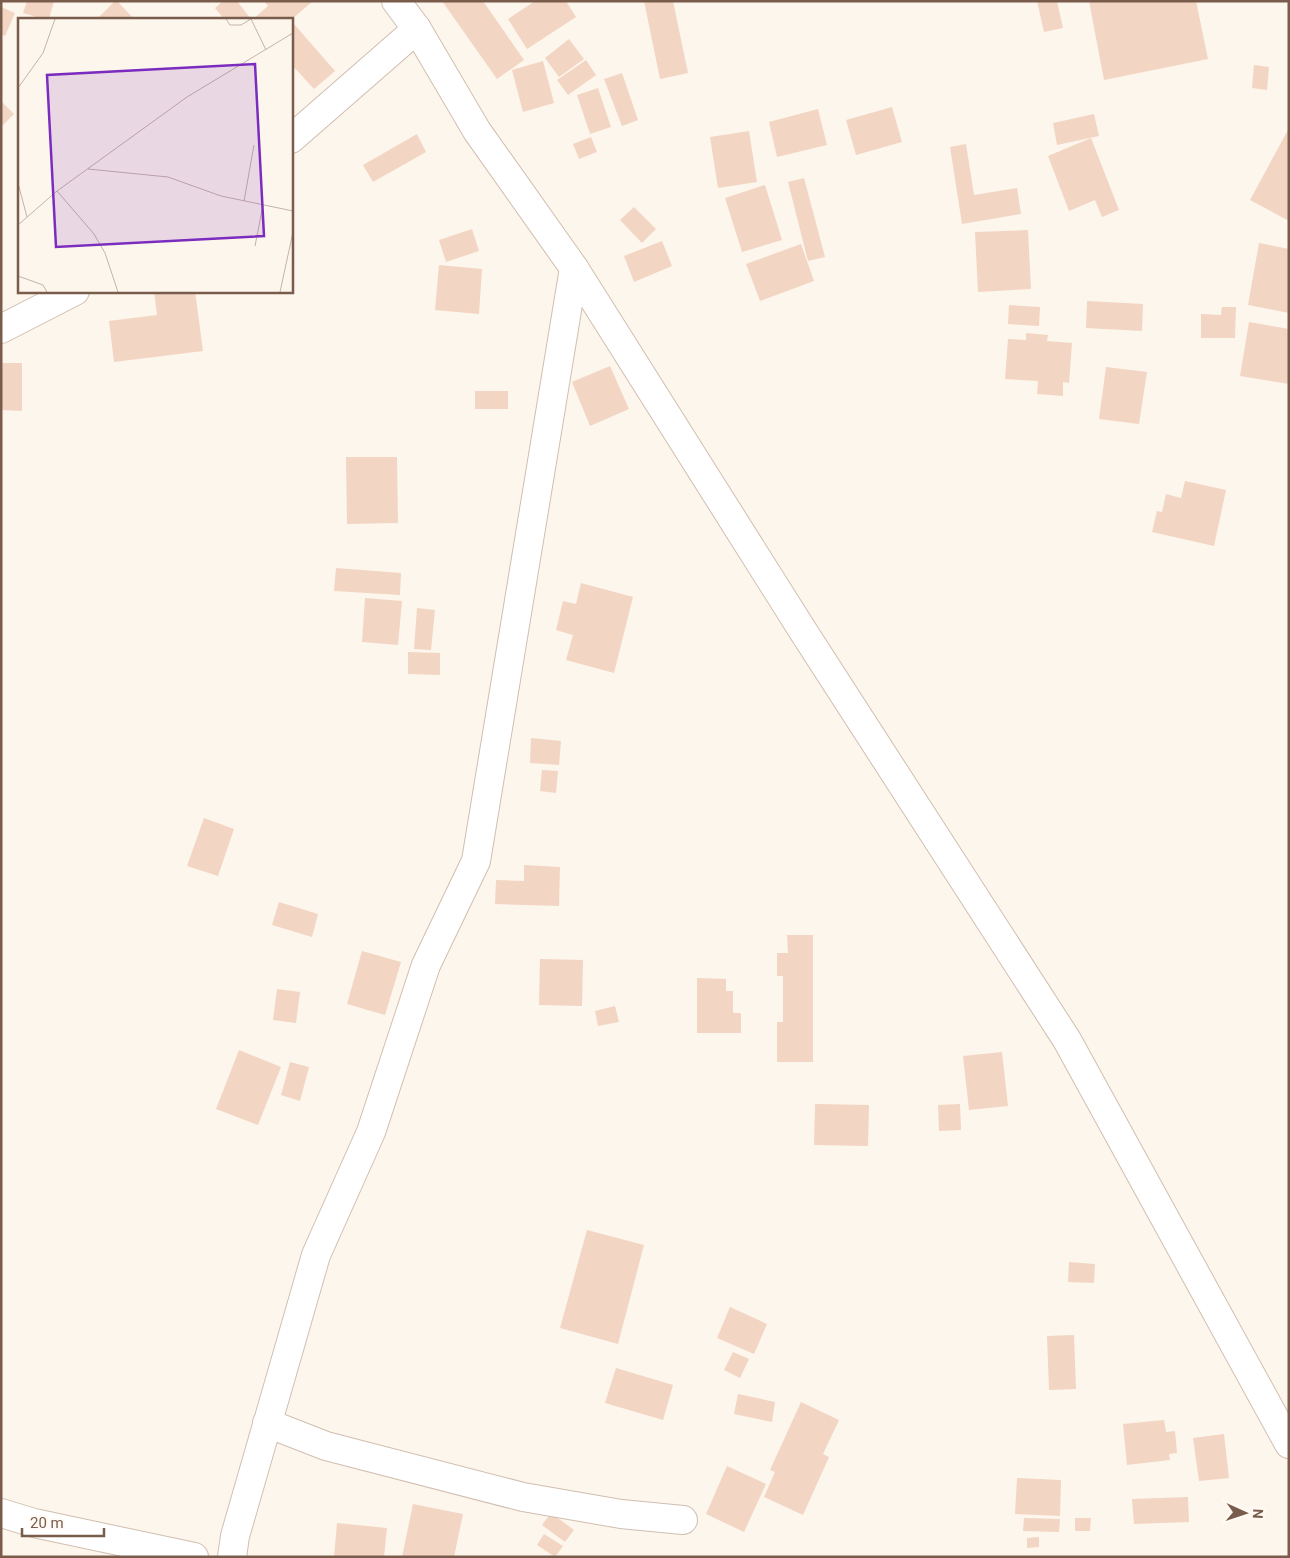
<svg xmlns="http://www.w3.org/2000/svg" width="1290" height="1558" viewBox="0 0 1290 1558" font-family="Roboto,sans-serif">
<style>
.building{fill:#f3d5c3}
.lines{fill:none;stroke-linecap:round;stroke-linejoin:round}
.minor-casing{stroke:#d1beb0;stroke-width:30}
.minor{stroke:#fff;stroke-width:28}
.inset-road{fill:none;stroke:#c5b3a7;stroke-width:1}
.view{fill:#7b2cbf;fill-opacity:0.15;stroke:#7b2cbf;stroke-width:2.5}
.inset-edge{fill:none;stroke:#7a5c4d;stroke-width:2.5}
</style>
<rect width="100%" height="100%" fill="#fdf6ec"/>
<g class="building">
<polygon points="27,1 54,1 49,19 43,19 23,13"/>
<polygon points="115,1 117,1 134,19 97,19"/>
<polygon points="223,1 237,1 251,19 224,19 215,8"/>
<polygon points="264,1 313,1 292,19 253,19 268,6"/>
<polygon points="442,1 483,1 524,60 497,79"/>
<polygon points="535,1 566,1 576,17 527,49 508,19"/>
<polygon points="644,1 673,1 688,73 660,79"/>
<polygon points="1037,1 1057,1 1063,28 1044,32"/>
<polygon points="1089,1 1196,1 1208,59 1104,80"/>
<polygon points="1,7 15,13 5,36 1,34"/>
<polygon points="294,24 335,71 314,89 291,64 291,26"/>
<polygon points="569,39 584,59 559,77 545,58"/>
<polygon points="586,60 596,75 568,95 557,80"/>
<polygon points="543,61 554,103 523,112 512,70"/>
<polygon points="1254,65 1269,67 1267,90 1252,88"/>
<polygon points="622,73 638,120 622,126 604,79"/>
<polygon points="598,88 611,127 590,134 577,95"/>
<polygon points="1,101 14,114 1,127"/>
<polygon points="892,107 902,142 856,155 846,120"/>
<polygon points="818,109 827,145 777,157 769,122"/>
<polygon points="1094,114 1099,136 1057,145 1053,123"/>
<polygon points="1289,128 1289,221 1250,200"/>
<polygon points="749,131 757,182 718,188 710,137"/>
<polygon points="417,134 426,152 373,182 363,165"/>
<polygon points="591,137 597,152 579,159 573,144"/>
<polygon points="1091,138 1119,210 1102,217 1095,200 1069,211 1048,156"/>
<polygon points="966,144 974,195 1017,188 1021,214 962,224 950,147"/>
<polygon points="804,178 825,257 808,261 788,182"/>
<polygon points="765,185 782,240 742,252 725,198"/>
<polygon points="634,207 656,229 642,243 620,220"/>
<polygon points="472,229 479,251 446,262 439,240"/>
<polygon points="1028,230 1031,289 978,292 975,232"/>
<polygon points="662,241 672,266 634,282 624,256"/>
<polygon points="1259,243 1289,249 1289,313 1248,305"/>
<polygon points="801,244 814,281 760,301 746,264"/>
<polygon points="439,265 482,269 479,314 435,310"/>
<polygon points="154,291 195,291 203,351 114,362 109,321 157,315"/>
<polygon points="1087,301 1143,304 1142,331 1086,328"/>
<polygon points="1009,305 1040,307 1039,326 1008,324"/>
<polygon points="1222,307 1236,307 1235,338 1201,338 1201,314 1221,315"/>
<polygon points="1249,322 1289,329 1289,384 1240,376"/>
<polygon points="1026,333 1048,335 1047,341 1072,343 1069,383 1063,382 1063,396 1037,394 1038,381 1005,379 1008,339 1026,340"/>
<polygon points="1,363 22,363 22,411 1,410"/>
<polygon points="610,366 629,409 590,426 572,382"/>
<polygon points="1106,367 1147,372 1139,424 1099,419"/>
<rect x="475" y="391" width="33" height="18"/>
<polygon points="346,457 397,457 398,523 347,524"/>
<polygon points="1185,481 1226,490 1214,546 1152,532 1157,511 1162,512 1166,494 1181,498"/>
<polygon points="336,568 401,573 400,595 334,591"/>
<polygon points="581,583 633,597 614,673 566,660 573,635 556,630 563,601 576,604"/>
<polygon points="365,598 402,601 398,645 362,642"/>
<polygon points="417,608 435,610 431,650 414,649"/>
<polygon points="408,652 440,653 440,675 408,674"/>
<polygon points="531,738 561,741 559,765 530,763"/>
<polygon points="542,770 558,771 556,793 540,791"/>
<polygon points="204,818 234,829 218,876 187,866"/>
<polygon points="524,865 560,867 559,906 495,904 496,880 524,881"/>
<polygon points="279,902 318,914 312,937 272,925"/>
<polygon points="787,935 813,935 813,1062 777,1062 777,1022 783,1022 783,976 777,976 777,953 788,953"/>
<polygon points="362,951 401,962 385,1015 347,1004"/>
<polygon points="540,959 583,960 582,1006 539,1005"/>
<polygon points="697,978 726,979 726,991 733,991 733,1013 741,1013 741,1033 697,1033"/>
<polygon points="277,989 300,992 296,1023 273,1020"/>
<polygon points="615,1006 619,1022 598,1026 595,1011"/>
<polygon points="239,1050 281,1067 258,1125 216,1109"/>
<polygon points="1002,1052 1008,1106 969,1110 963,1056"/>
<polygon points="290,1062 309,1067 300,1101 281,1095"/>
<polygon points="815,1104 869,1105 868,1146 814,1145"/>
<polygon points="960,1104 961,1130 939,1131 938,1105"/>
<polygon points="587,1230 644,1245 618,1344 560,1328"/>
<polygon points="1069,1262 1095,1264 1094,1283 1068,1282"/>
<polygon points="730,1307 767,1324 754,1354 717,1338"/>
<polygon points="1074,1335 1076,1389 1049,1390 1047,1336"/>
<polygon points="733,1352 749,1359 740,1378 724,1370"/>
<polygon points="616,1368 673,1385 663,1420 605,1403"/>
<polygon points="738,1394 775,1402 772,1422 734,1414"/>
<polygon points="801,1402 839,1420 823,1454 829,1457 803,1515 764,1497 775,1472 770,1470"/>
<polygon points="1164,1420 1166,1432 1175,1431 1177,1453 1169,1454 1170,1460 1127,1465 1123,1424"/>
<polygon points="1224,1434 1229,1478 1199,1481 1193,1438"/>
<polygon points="727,1466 766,1484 744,1532 706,1514"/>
<polygon points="1017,1478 1061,1480 1060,1516 1015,1514"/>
<polygon points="1188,1497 1189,1522 1134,1524 1132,1499"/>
<polygon points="413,1504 463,1514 454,1557 402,1557"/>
<polygon points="551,1513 574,1530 565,1542 542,1525"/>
<polygon points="1024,1518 1060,1519 1059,1532 1023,1531"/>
<polygon points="1075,1518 1091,1518 1090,1531 1075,1531"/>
<polygon points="337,1523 387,1528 384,1557 334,1557"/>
<polygon points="544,1534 563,1546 555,1557 537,1545"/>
<polygon points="1039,1537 1039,1547 1027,1548 1027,1538"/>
</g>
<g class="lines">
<g class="minor-casing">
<g id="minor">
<polyline points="396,1 417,29 477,131 574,268 803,631 1067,1040 1289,1444"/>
<polyline points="291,139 417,29"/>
<polyline points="1,329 75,291"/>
<polyline points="267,1423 326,1446 523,1497 621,1514 683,1520"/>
<polyline points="1,1513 34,1523 194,1557"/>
<polyline points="232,1557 235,1536 316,1255 371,1132 426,965 476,861 574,268"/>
</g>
</g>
<use href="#minor" class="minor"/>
</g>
<g transform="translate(18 18)">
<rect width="275" height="275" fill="#fdf6ec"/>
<path class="inset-road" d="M208,1l4,6h11l10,-6 15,31M0,70l25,-35 12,-34M70,151l80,8 53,19 72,15M0,165l9,34M39,173l37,43 11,19 13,39M226,183l10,-56M0,207l39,-34 130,-94 106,-64M237,228l8,-41M0,258l25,9 4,7M262,274l13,-60"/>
<path class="view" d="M237,46l9,172 -208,11 -9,-172z"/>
<rect width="275" height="275" class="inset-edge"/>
</g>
<rect width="1290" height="1558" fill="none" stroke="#7a5c4d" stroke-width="5"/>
<g transform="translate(1245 1513) rotate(93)" stroke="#fffaf3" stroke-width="4" paint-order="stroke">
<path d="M0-4L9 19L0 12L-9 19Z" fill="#7a5c4d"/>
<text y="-8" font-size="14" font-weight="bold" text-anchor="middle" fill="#7a5c4d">N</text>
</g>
<path d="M22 1528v8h82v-8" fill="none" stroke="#7a5c4d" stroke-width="2.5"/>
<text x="30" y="1528" font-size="15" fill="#7a5c4d" stroke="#fffaf3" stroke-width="4" paint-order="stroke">20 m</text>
</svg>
